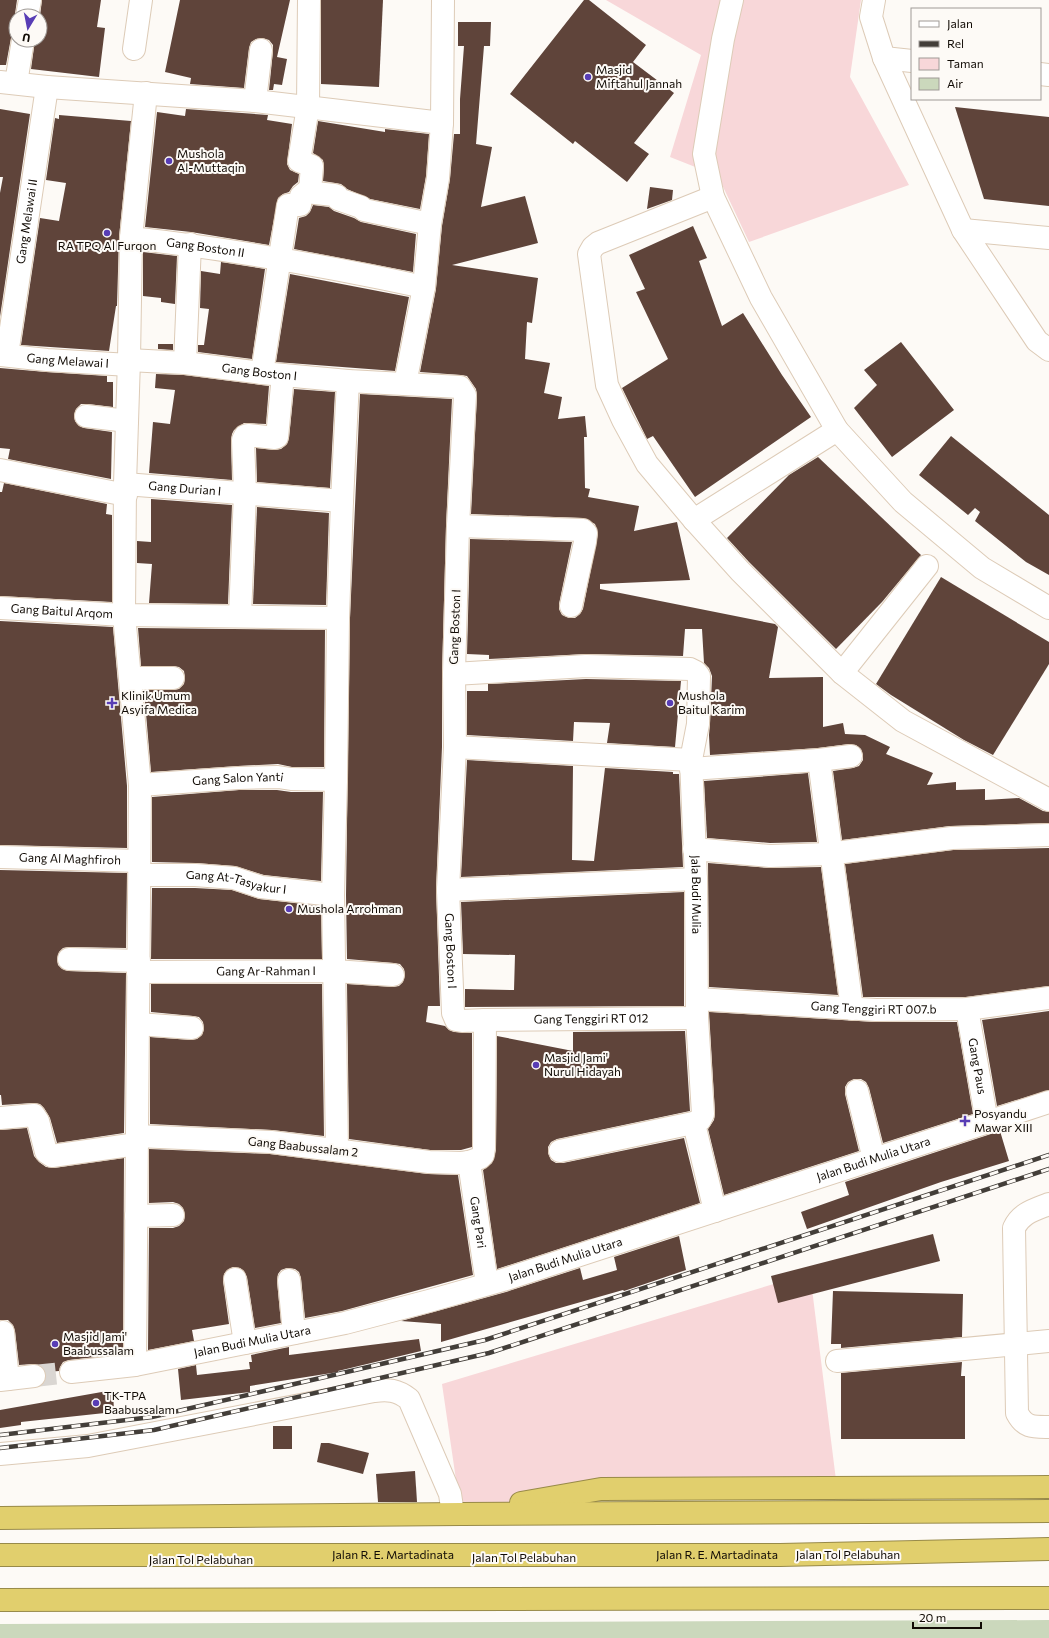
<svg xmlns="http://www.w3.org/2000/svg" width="1049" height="1638" viewBox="0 0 1049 1638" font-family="Commissioner,sans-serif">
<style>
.green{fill:#f8d7d9}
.water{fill:#cbd8bc}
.building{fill:#5f443a}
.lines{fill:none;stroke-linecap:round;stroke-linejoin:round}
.minor-tunnel{stroke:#dad6d2;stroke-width:22;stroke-dasharray:22 11;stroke-linecap:butt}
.minor-casing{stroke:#ddcbb7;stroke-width:24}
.highway-casing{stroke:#988a49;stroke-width:24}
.minor{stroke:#fff;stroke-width:22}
.highway{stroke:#e1cf6d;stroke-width:22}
.rail-casing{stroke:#433e39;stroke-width:4.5}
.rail{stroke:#fdfaf6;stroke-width:3;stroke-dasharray:9;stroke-linecap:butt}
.poi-dot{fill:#583db5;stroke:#fdfaf6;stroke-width:1.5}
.labels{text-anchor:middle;stroke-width:4;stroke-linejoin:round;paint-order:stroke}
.poi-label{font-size:12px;fill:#110b05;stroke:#fdfaf6;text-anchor:start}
.street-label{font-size:12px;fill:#110b05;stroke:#fdfaf6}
</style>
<rect width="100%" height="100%" fill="#fdfaf6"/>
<g class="green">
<polygon points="606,0 861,0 850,77 909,185 749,242 718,176 670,157 701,55"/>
<polygon points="810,1273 837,1488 649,1489 461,1514 442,1384"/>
</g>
<polygon class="water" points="1049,1620 1049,1638 0,1638 0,1624"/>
<g class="building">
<polygon points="0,0 17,0 15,14 16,30 11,38 6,65 0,65"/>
<polygon points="42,0 101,0 97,27 105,28 99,77 31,69 35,40 40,40 40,16"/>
<polygon points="180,0 290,0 277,57 287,59 282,85 274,84 273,90 269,90 273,51 273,45 269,40 262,38 256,39 251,42 249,48 244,88 190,84 191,78 165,72"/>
<polygon points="321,0 383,0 379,87 321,84"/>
<polygon points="584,0 589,0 646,45 633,62 674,93 634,143 649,154 627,182 575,141 573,144 510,94"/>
<polygon points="458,22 491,22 490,46 484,46 476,144 492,147 481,207 525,196 538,243 452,265 538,278 532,323 527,322 525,359 550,363 544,393 562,397 558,419 585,416 587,437 584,437 585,488 590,489 588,497 639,506 634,531 677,522 690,580 600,584 600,589 775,624 778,627 769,678 823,677 823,727 843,723 845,734 865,735 890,747 886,754 933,773 927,785 956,782 956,790 985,789 985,800 1019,798 1043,811 1049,812 1049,823 950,826 842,840 833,771 853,768 859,766 863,760 863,755 861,749 856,745 849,744 818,748 710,755 709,735 710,724 712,676 709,668 704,663 702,629 685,629 683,656 586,654 489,659 489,655 467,654 470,539 572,542 559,604 559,609 562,615 569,618 575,618 580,614 583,609 598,534 595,524 583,518 471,514 477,396 476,389 467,376 461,375 420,372 436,289 442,226 450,179 454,134 460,134 460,99 464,46 458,46"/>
<polygon points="955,107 1049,117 1049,206 984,199"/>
<polygon points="0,109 30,114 0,317 0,193 3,177 0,177"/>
<polygon points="186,109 268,115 267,120 292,124 287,164 290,170 299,174 298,182 293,186 289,192 283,194 278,198 269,245 191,232 145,227 157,112 185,116"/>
<polygon points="59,115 131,121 119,237 117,306 116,306 109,351 21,345 40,218 59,221 66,183 46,180 55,118 59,119"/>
<polygon points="318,121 385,132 385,129 429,134 426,176 420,209 370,199 347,189 341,184 323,181 324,167 323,160 313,153"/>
<polygon points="650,187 673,190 672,200 647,209"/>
<polygon points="313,205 329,207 334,211 354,218 361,222 416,234 413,272 294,249 299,218 306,216 310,212"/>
<polygon points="693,226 707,258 699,261 722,326 743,313 782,375 811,417 695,497 653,436 647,439 622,388 668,359 636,292 645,289 629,255"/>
<polygon points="143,252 177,256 175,304 161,302 161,298 143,296"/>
<polygon points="221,262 265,269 252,359 198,352 198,345 204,345 209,309 200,308 201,271 220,274"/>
<polygon points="290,274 409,297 395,371 276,362"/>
<polygon points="901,342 954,410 892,457 854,408 877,385 864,370"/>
<polygon points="158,344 173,344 173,350 158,349"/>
<polygon points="0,368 46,372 107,376 107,382 113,382 113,407 88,404 81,404 76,409 74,415 75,421 79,426 84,428 112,432 111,479 8,459 10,449 0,448"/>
<polygon points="156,374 184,375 269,386 266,424 244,423 234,430 232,434 231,440 232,480 149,473 153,422 170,424 175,390 155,388"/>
<polygon points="294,389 335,392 330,488 257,482 256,448 274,450 281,449 287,444 289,438"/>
<polygon points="360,394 452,399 446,526 442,674 442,747 436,889 440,1006 428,1006 426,1022 445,1026 449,1030 454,1032 472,1033 472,1147 461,1150 430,1150 349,1139 347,984 393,987 399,986 403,982 405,975 404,969 400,964 394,963 347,959 346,895 350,618"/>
<polygon points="951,436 1049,515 1049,575 1026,562 975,521 980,512 975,508 968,515 919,475"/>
<polygon points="818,457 921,555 882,602 836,649 749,562 727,538 789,475"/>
<polygon points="4,483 107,504 106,514 112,515 112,602 0,596 0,492 2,492"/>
<polygon points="151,499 232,505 228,604 149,603 152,564 137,563 137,541 151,542"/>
<polygon points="257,507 329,513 326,605 253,604"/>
<polygon points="941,577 1049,642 1049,664 993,755 964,740 891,695 876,684"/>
<polygon points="0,621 113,627 127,786 127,848 0,845"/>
<polygon points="138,628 325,630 324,767 292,767 278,764 238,766 151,772 144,690 173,690 179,689 184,684 185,678 184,671 179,667 173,666 141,666"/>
<polygon points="586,679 681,681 675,747 607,743 610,723 574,722 573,741 467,735 467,691 488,691 488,684"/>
<polygon points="467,760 573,766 572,860 594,861 605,768 673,772 673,774 679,774 683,867 461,877"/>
<polygon points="808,773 817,842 770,843 707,838 704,781"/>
<polygon points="239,790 277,790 291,792 323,792 321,881 264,875 235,866 196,863 152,862 152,797"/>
<polygon points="1049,848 1049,986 966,997 863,997 845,864 953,850"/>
<polygon points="708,863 769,868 821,867 838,995 709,987"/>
<polygon points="0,870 127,873 126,948 69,947 63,948 59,952 57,959 58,965 62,969 68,971 126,973 124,1133 57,1143 50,1118 44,1108 40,1104 33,1103 2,1105 1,1095 0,1095"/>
<polygon points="152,888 195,888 232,890 259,899 321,906 322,959 151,959"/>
<polygon points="684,892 684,1006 465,1007 465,989 514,990 515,955 463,954 461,902"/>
<polygon points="151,984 322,984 324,1136 272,1130 150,1124 150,1037 191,1040 197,1039 202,1035 204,1029 203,1022 199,1017 193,1016 151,1012"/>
<polygon points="1049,1011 1049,1090 997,1106 982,1020"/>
<polygon points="709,1012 875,1022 957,1022 973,1114 883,1143 869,1088 866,1082 861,1079 854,1079 848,1082 845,1087 845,1094 859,1151 724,1195 708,1129 714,1120 715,1113"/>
<polygon points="685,1031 690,1111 557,1139 551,1142 548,1147 548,1153 551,1160 556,1163 563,1163 684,1138 700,1203 497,1269 483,1170 492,1163 496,1150 497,1036 573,1051 573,1032"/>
<polygon points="27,1128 34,1156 39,1162 46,1167 54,1168 124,1158 123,1354 69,1360 63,1362 60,1367 59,1371 46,1372 44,1368 39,1365 33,1364 19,1365 15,1331 13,1325 8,1320 0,1320 0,1130"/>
<polygon points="1000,1131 1009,1161 941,1182 807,1229 801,1212 849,1195 845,1182"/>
<polygon points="149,1149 270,1154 428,1174 458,1175 473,1275 342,1311 305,1318 301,1278 299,1272 295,1269 287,1268 281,1270 278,1274 277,1281 281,1323 255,1328 247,1277 244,1271 240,1268 233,1267 227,1270 224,1274 223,1281 229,1324 192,1330 194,1341 148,1350 149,1228 173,1228 179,1226 184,1221 185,1215 183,1208 179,1204 173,1202 149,1203"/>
<polygon points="933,1234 940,1261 778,1303 771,1276"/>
<polygon points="679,1236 686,1270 633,1288 624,1291 623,1290 441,1342 441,1324 401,1321 506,1292 580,1268 583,1280 617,1270 614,1257"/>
<polygon points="833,1291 963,1294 962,1337 841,1348 841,1344 831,1344"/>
<polygon points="419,1339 421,1351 338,1371 338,1372 250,1386 250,1392 181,1400 178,1369 196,1365 197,1375 250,1369 249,1362 252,1362 251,1355 289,1347 289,1355"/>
<polygon points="962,1362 961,1376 965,1376 965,1439 841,1439 841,1373"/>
<polygon points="113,1390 114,1412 21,1422 21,1425 0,1428 0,1410"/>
<rect x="273" y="1426" width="19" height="23"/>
<polygon points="321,1443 329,1443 369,1453 363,1474 317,1462"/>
<polygon points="415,1471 417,1502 378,1502 376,1474"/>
</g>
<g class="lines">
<polyline class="minor-tunnel" points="34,1376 71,1372"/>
<g class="minor-casing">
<g id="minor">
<polyline points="309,0 308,107 299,161 312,166 310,191"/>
<polyline points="732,0 723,39 704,154 713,197 761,298 837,430 903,502 982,568 1049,608"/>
<polyline points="874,0 871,17 884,58 963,230 1037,341 1049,350"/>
<polyline points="27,16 30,0"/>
<polyline points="134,49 141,0"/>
<polyline points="884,58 912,61"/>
<polyline points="1040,74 1049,75"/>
<polyline points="0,82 47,87 255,101 442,123"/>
<polyline points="16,83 23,40"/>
<polyline points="255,101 261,50"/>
<polyline points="713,197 598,243 593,247 589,254 607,385 623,420 647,464 694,520 740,571 842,673 903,721 1049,800"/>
<polyline points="963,230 1049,238"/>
<path id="s1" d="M131,238c99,11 196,28 293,49"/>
<path id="s2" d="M0,355l47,5 82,5"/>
<path id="s3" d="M7,355l40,-268"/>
<path id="s4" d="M129,360l56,3 77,10 86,8 112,6 5,8 -7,131 -4,148 1,73 -7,143 5,123 3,7 6,1 23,-1 -1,128 -1,7 -3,3 -11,4 -7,1 -33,-1 -158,-20 -134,-6"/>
<polyline points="185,363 190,244"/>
<polyline points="262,373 288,205 300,205 301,196 306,192 334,195 337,196 338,199 361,207 364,210 430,224"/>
<polyline points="405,384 424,287 430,224 438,178 442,123 443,0"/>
<polyline points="86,416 127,421"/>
<polyline points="0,470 126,495"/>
<path id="s5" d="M125,484l217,17"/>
<polyline points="694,520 837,430"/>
<polyline points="458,526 583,530 586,533 585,542 571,606"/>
<path id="s6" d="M0,608l124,7 214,3"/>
<polyline points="240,616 245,493 243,440 245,436 248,435 275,438 277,437 283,375"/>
<polyline points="842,673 927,566"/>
<polyline points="454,674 586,666 690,669 696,672 699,676 698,724 691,760"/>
<polyline points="130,678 173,678"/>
<path id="s7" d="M455,747l236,13 5,119 1,139 6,96 -3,6 -7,3 -133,28"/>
<polyline points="819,760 851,756"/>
<polyline points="691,769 819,760 852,1009"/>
<path id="s8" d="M140,785l98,-7 40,-1 13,2 45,1"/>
<polyline points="694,849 770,856 828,854 952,838 1049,835"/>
<path id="s9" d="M0,857l139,4"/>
<path id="s10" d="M140,875h55l39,3 27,9 72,8"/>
<polyline points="448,890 696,879"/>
<polyline points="69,959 139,961"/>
<path id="s11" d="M138,972l196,-1 59,4"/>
<path id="s12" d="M697,999l179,11 91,-1 82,-11"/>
<path id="s13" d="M967,1009l20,113"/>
<path id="s14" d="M485,1020l212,-2"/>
<polyline points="138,1024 192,1028"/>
<polyline points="857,1091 874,1159"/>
<polyline points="0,1118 34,1115 38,1121 46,1152 52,1156 137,1144"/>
<polyline points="696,1132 715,1211"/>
<polyline points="337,1150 333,895 336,780 338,618 342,501 348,381"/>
<path id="s15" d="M469,1162l18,122"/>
<path d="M1049,1204c-15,6 -28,9 -35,24l3,185c8,15 16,14 32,14"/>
<polyline points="136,1216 173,1215"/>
<polyline points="235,1279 245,1343"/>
<polyline points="289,1280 294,1333"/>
<polyline points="3,1332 8,1379"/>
<polyline points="837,1361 1049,1341"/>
<polyline points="135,1365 140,785 124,615 125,484 129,360 131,238 146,93"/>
<path id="s16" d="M71,1372l64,-7 210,-42 84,-22 74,-21 546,-178"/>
<polyline points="0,1380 34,1376"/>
<path d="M0,1454l88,-8 286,-55c14,-2 23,-1 35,8l41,95 3,20"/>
</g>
</g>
<g class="highway-casing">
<g id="highway">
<polyline points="521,1503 601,1489 1049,1487"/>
<polyline points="0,1518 461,1514 1049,1511"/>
<path id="s17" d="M0,1555h780l269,-6"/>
<polyline points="0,1600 1049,1598"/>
</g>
</g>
<use href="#minor" class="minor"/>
<use href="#highway" class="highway"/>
<g class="rail-casing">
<g id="rail">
<polyline points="0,1435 152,1417 485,1340 1049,1155"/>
<polyline points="0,1448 154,1430 489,1353 1049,1169"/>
</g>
</g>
<use href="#rail" class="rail"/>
</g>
<g class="poi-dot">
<circle cx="588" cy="77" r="4"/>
<circle cx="169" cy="161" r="4"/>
<circle cx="107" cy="233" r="4"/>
<path d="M110 697h4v4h4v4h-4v4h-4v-4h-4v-4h4z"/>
<circle cx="670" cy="703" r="4"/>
<circle cx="289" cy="909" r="4"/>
<circle cx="536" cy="1065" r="4"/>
<path d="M963 1115h4v4h4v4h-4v4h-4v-4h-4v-4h4z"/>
<circle cx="55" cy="1344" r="4"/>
<circle cx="96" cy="1403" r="4"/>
</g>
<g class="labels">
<g class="poi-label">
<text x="596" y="74">Masjid<tspan x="596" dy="14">Miftahul Jannah</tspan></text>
<text x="177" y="158">Mushola<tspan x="177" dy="14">Al-Muttaqin</tspan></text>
<text x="107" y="250" text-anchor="middle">RA TPQ Al Furqon</text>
<text x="121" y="700">Klinik Umum<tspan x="121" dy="14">Asyifa Medica</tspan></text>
<text x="678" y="700">Mushola<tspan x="678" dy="14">Baitul Karim</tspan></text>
<text x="297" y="913">Mushola Arrohman</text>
<text x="544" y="1062">Masjid Jami'<tspan x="544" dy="14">Nurul Hidayah</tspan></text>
<text x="974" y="1118">Posyandu<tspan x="974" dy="14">Mawar XIII</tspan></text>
<text x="63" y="1341">Masjid Jami'<tspan x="63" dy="14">Baabussalam</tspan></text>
<text x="104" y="1400">TK-TPA<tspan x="104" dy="14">Baabussalam</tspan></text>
</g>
<g class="street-label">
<text dy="4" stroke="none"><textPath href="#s3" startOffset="135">Gang Melawai II</textPath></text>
<text dy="4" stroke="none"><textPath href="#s1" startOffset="75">Gang Boston II</textPath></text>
<text dy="4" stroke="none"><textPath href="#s2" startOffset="68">Gang Melawai I</textPath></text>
<text dy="4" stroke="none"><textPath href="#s4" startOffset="131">Gang Boston I</textPath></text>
<text dy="4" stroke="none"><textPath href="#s5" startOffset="60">Gang Durian I</textPath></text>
<text dy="4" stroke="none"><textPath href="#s6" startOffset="62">Gang Baitul Arqom</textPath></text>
<text transform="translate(455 627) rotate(-88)" y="4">Gang Boston I</text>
<text dy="4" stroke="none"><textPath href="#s8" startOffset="98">Gang Salon Yanti</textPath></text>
<text dy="4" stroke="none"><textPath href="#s9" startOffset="70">Gang Al Maghfiroh</textPath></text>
<text dy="4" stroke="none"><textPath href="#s10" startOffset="97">Gang At-Tasyakur I</textPath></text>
<text dy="4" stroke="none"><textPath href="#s7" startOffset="371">Jala Budi Mulia</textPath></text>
<text dy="4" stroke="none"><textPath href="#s4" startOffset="898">Gang Boston I</textPath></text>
<text dy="4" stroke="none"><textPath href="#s11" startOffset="128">Gang Ar-Rahman I</textPath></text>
<text dy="4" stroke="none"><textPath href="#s12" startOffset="177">Gang Tenggiri RT 007.b</textPath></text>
<text dy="4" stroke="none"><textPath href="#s14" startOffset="106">Gang Tenggiri RT 012</textPath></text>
<text dy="4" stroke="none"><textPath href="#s13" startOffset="58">Gang Paus</textPath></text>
<text transform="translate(303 1147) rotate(6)" y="4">Gang Baabussalam 2</text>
<text dy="4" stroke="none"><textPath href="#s16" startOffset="832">Jalan Budi Mulia Utara</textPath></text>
<text dy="4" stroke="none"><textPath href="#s15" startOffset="61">Gang Pari</textPath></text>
<text dy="4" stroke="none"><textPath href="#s16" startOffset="508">Jalan Budi Mulia Utara</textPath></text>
<text dy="4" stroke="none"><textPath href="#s16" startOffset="184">Jalan Budi Mulia Utara</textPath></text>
<text dy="4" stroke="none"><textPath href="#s17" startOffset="393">Jalan R. E. Martadinata</textPath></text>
<text dy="4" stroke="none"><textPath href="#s17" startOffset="717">Jalan R. E. Martadinata</textPath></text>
<text x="848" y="1559">Jalan Tol Pelabuhan</text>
<text x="524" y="1562">Jalan Tol Pelabuhan</text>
<text x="201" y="1564">Jalan Tol Pelabuhan</text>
</g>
</g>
<rect x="911" y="8" width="130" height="92" fill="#fdfaf6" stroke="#9f9a96"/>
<rect x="919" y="21" width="20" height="6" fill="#ffffff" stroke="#9f9a96"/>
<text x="947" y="28" font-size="12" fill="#110b05">Jalan</text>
<rect x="919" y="41" width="20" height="6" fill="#433e39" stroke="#9f9a96"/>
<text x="947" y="48" font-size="12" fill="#110b05">Rel</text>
<rect x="919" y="58" width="20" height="12" fill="#f8d7d9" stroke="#9f9a96"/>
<text x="947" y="68" font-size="12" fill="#110b05">Taman</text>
<rect x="919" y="78" width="20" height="12" fill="#cbd8bc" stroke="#9f9a96"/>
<text x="947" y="88" font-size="12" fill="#110b05">Air</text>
<g transform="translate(28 28) rotate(190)"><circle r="19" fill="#fdfaf6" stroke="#9f9a96"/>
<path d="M0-3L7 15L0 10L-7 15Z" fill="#583db5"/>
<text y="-6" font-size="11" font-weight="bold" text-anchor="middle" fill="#110b05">U</text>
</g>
<path d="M913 1622v6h68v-6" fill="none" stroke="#110b05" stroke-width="2"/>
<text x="919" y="1622" font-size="12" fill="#110b05" stroke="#fdfaf6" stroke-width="3" paint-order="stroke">20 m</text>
</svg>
